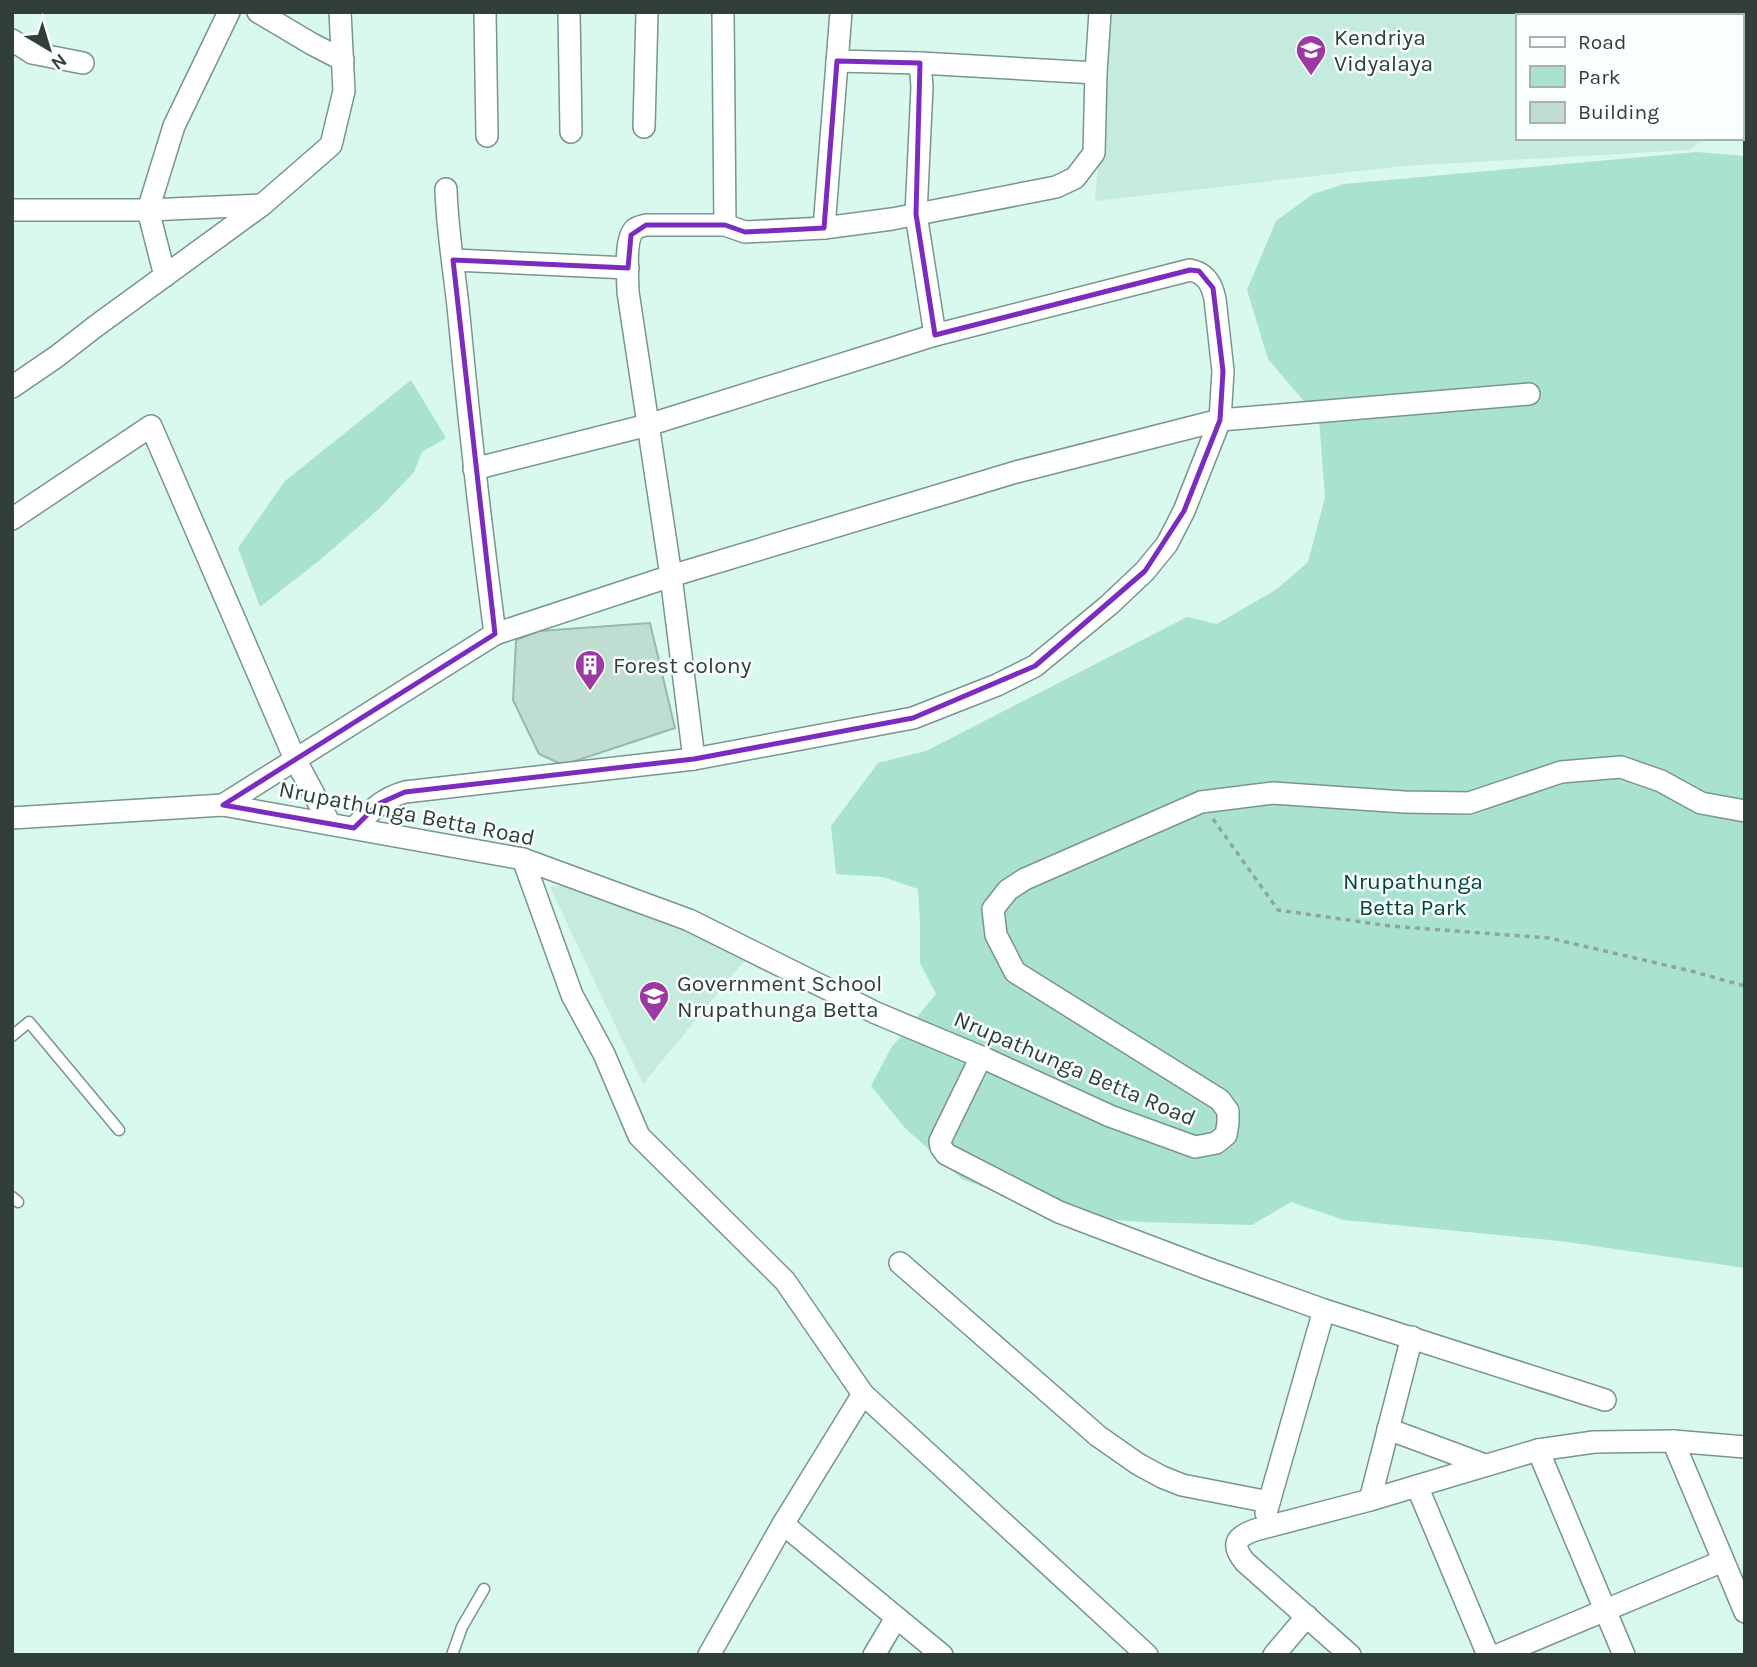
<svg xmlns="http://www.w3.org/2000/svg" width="1757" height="1667" viewBox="0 0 1757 1667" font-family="Karla,sans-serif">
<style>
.built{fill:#c5ebe0}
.green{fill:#aae2d1}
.building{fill:#bfddd3;stroke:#9ab7ae;stroke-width:2}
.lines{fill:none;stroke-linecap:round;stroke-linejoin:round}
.lane-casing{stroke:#79958c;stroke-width:13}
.street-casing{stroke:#79958c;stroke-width:24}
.path{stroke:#8ea59d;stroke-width:3.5;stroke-dasharray:5 5;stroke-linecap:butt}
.lane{stroke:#fff;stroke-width:10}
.street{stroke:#fff;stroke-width:21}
.marked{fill:none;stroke:#7b2cbf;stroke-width:5;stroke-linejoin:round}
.labels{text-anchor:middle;stroke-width:5;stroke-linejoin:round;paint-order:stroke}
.poi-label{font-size:23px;fill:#323e3a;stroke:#f9fffd;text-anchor:start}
.street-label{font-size:23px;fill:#323e3a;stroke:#f9fffd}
.park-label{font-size:23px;fill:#014538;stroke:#f9fffd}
</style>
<rect width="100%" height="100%" fill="#d9f8ee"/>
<g class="built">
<polygon points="1111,12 1741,12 1741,16 1517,16 1517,138 1705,138 1689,150 1403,166 1095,201"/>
<polygon points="1741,21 1745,69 1745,119 1741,119"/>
<polygon points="574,884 673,925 744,961 643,1084 550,887"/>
</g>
<g class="green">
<polygon points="1697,152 1745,156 1745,1268 1560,1241 1344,1220 1291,1202 1252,1225 1141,1222 1058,1215 962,1179 905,1128 871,1086 891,1048 936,994 920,963 920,922 918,889 883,877 836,874 831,826 878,763 926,751 1187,617 1217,624 1277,589 1308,562 1325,498 1319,419 1268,359 1247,290 1276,221 1313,194 1344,184"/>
<polygon points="411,380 446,438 422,452 414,472 379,509 320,560 260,607 238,548 285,481"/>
</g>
<polygon class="building" points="650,623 675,728 563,765 539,754 513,700 516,640 539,631"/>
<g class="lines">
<g class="lane-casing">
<g id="lane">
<polyline points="12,1036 29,1022 119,1130"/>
<polyline points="12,1197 18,1202"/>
<polyline points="452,1655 462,1627 484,1589"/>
</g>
</g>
<g class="street-casing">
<g id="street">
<polyline points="258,12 312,44 343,60"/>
<polyline points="485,12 487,136"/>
<polyline points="569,12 571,132"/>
<polyline points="723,12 725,225"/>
<polyline points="12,40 32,53 83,63"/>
<polyline points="837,61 920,63 1096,73"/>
<polyline points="920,63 922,87 916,214 935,335"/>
<polyline points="644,127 647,12"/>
<polyline points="12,210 148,210 262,205"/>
<polyline points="824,228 841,12"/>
<polyline points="453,260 628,268"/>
<polyline points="165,276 148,210 174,126 229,12"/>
<polyline points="12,387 56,357 96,326 262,205 331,145 344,91 340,12"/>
<polyline points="12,519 151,426 295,759 330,824"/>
<polyline points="495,634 671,576 1016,472 1220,420 1529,394"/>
<path d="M694,759l-23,-183 -43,-284c0,-13 -4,-54 7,-63 2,-2 7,-3 11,-4h79l20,7 79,-4 68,-9 164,-32 19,-9 19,-25 2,-80 4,-61"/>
<path d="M223,805l272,-171c-14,-106 -26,-211 -36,-318 -4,-42 -12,-85 -13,-127"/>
<polyline points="12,818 223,805 523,859 689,920 876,1013 986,1059 1110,1116 1195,1147 1216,1143 1226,1135 1228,1123 1228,1111 1220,1100 1015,972 996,935 993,909 1008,890 1025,879 1201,802 1273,793 1404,802 1469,803 1561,772 1621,767 1661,781 1701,803 1745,811"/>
<path d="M354,828c17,-17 27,-29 51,-36l289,-33 219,-41 84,-33 38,-19 74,-61 36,-34 22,-27 17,-33 36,-91 3,-49 -8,-72c-3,-15 -9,-26 -25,-29l-255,65 -287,90 -174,44"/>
<polyline points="523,859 572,995 604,1054 639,1136 785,1281 863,1394 1147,1655"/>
<polyline points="981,1057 940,1141 941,1147 946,1154 1059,1212 1209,1269 1324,1310 1605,1400"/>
<polyline points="900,1263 1098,1436 1138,1464 1162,1477 1182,1485 1269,1502"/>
<polyline points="1388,1429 1485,1465"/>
<polyline points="1673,1441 1745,1612"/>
<polyline points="1538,1450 1624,1655"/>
<polyline points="1417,1486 1488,1655"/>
<polyline points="1370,1500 1412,1337"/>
<polyline points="1266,1513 1324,1310"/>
<polyline points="783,1524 942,1655"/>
<polyline points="709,1655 783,1524 863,1394"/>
<polyline points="874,1655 896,1618"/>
<polyline points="1274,1655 1307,1616"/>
<path d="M1350,1655l-105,-93c-14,-17 -10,-25 10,-32l115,-30 168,-50 56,-8 79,-1 72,6"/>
<polyline points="1498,1655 1723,1561"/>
</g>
</g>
<polyline class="path" points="1213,819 1278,910 1390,926 1549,938 1691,971 1745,986"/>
<use href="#lane" class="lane"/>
<use href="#street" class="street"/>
</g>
<path class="marked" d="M837,61l83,2 -4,151 19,121 255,-65 9,1 14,17 10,83 -3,49 -36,91 -39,60 -110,95 -122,52 -219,41 -289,33 -27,12 -24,24 -131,-23 272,-171 -42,-374 175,8 3,-33 15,-10h79l20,7 79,-4z"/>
<defs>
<g id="school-pin" transform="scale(1.575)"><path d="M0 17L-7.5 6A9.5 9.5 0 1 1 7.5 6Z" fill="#9b3aa2" stroke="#f9fffd"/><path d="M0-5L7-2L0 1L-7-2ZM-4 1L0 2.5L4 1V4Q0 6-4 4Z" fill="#fff"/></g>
<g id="building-pin" transform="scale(1.575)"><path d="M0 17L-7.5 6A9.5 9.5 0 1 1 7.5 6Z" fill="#9b3aa2" stroke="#f9fffd"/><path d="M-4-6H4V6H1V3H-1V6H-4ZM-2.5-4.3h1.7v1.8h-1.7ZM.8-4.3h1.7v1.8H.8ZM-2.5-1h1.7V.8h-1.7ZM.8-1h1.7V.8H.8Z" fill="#fff"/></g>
</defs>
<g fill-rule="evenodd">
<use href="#school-pin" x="1311" y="50"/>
<use href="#building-pin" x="590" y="665"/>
<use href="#school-pin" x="654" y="996"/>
</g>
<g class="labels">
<g class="poi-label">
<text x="1334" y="45">Kendriya<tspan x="1334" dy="26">Vidyalaya</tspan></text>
<text x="613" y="673">Forest colony</text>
<text x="677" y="991">Government School<tspan x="677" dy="26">Nrupathunga Betta</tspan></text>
</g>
<g class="street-label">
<text transform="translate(407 813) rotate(11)" y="8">Nrupathunga Betta Road</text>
<text transform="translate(1075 1068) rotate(23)" y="8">Nrupathunga Betta Road</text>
</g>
<g class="park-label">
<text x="1413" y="889">Nrupathunga<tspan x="1413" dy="26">Betta Park</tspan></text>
</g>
</g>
<rect width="1757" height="1667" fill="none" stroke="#323e3a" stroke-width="28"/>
<rect x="1516" y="14" width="228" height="126" fill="#f9fffd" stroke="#a9b2af" stroke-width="2"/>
<rect x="1530" y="37" width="35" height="10" fill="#ffffff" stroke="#a9b2af" stroke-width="2"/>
<text x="1578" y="49" font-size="21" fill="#323e3a">Road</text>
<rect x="1530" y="66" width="35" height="21" fill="#aae2d1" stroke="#a9b2af" stroke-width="2"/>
<text x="1578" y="84" font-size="21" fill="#323e3a">Park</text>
<rect x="1530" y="102" width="35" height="21" fill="#bfddd3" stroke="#a9b2af" stroke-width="2"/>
<text x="1578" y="119" font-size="21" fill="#323e3a">Building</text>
<g transform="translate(49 49) rotate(142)" stroke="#f9fffd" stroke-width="5" paint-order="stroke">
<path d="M0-5L12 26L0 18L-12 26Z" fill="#323e3a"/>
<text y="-10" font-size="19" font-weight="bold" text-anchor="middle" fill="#323e3a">N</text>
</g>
</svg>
